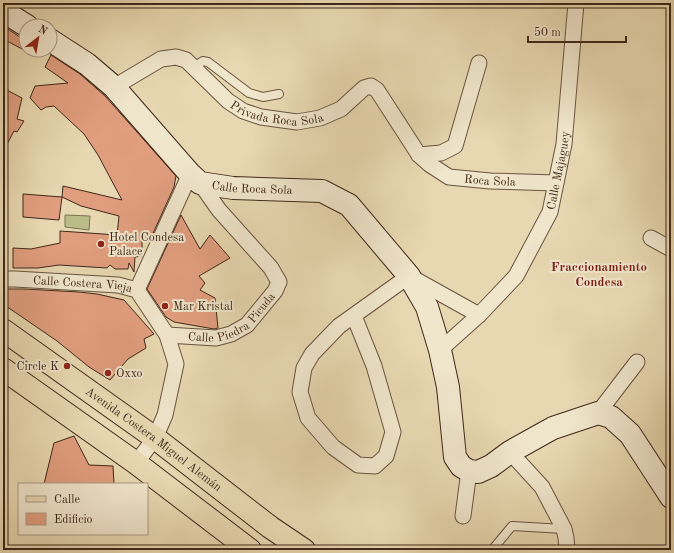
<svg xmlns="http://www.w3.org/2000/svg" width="674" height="553" viewBox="0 0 674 553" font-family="'Old Standard TT',serif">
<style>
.grass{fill:#babd88;stroke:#7d7251}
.building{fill:#e19e7f;stroke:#40281a}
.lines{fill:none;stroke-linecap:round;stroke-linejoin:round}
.lane-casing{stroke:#6a5440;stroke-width:10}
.street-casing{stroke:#6a5440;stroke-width:17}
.secondary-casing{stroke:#40281a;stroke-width:24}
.primary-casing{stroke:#40281a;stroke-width:24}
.lane{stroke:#f0e6cc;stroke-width:8}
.street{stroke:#f0e6cc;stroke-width:15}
.secondary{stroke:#f0e6cc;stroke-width:22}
.primary{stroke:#e8d8b1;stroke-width:22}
.poi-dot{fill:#8f2418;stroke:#f0e6cc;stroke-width:1.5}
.labels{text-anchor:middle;stroke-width:4;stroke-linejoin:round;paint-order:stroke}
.street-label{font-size:12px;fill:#40281a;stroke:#f0e6cc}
.poi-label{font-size:12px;fill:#40281a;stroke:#f0e6cc;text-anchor:start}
.neighbourhood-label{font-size:13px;font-weight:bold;fill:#7a1f14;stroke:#f0e6cc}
</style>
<rect width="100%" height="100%" fill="#e8d8b1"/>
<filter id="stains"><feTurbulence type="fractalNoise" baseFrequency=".005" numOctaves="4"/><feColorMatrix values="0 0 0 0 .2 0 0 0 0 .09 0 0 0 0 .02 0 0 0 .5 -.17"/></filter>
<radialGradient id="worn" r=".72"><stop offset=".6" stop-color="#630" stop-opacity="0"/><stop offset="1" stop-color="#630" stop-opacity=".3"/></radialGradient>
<polygon class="grass" points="65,215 90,216 89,230 65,227"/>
<g class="building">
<polygon points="3,26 20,37 26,38 26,51 3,39"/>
<polygon points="51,55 80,74 105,96 176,176 174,187 150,240 142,241 142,256 135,257 134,272 129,263 128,269 115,269 110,265 107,268 59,265 38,268 13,268 13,248 31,249 60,243 60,231 117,235 119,216 81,206 62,197 63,186 122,200 98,155 84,134 54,106 46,107 41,110 30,98 35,86 68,83 45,67"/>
<polygon points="3,88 22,98 17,119 24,121 17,132 14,131 3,152"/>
<polygon points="23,194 62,197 59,220 23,217"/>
<polygon points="181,215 200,249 210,235 230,258 199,276 205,283 200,290 215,298 218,328 214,329 174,322 166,317 147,289"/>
<polygon points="3,289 24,289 79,292 97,294 124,300 154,334 144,339 146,348 128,359 110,380 89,367 57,341 3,304"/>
<polygon points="74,436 89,465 113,466 114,484 44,484 54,443"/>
</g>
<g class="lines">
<g class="lane-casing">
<g id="lane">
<polyline points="195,66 203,61 208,62 249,93 263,97 279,94"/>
<polyline points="492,550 512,526 564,529"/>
</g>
</g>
<g class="street-casing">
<g id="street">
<path id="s1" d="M114,87l47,-28 15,-2 10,3 42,41 15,10 18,6 36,5 23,-4 21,-9 23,-21 7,-2 6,4 42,65 10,9 20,13 41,4 66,2"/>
<polyline points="419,155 441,153 455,146 479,63"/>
<polyline points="651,238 671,249"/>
<path id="s2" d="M3,279h12l103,6 19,5 30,45 9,29 -11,51 -10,23 -19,25"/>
<polyline points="137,290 190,174"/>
<polyline points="354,316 374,366 393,432 386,456 375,466 358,465 333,447 308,418 300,392 304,368 312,354 339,326 409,276 479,315"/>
<path id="s3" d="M167,335l49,3 15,-4 16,-9 28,-34 4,-9 -8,-14 -52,-58 -19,-27"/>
<path id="s4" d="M440,350l39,-35 37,-39 34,-64 14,-68 12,-141"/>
<polyline points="598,413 637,362"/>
<polyline points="510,452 542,487 564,529 566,538 567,550"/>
<polyline points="463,516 469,471"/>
</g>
</g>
<g class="secondary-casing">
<g id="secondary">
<polyline points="3,11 27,26"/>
<path id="s5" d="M50,40l37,24 27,23 76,87 10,9 33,5 89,3 27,14 60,71 18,31 13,43 8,37 7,70 6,9 8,5 9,1 13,-6 19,-14 43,-24 45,-15 13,4 19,17 41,63"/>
</g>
</g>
<g class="primary-casing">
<g id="primary">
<path id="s6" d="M3,330l152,108 115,89 34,23"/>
<polyline points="3,369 136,463 250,550"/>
</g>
</g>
<use href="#lane" class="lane"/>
<use href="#street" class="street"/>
<use href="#secondary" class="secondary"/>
<use href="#primary" class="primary"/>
</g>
<g class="poi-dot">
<circle cx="101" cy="244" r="4"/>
<circle cx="165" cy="306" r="4"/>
<circle cx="67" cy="366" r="4"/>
<circle cx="108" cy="373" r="4"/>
</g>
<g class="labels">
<g class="street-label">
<text dy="4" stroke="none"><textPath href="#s1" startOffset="191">Privada Roca Sola</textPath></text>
<text dy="4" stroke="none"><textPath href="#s4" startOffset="221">Calle Majaguey</textPath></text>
<text dy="4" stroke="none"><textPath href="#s1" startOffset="460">Roca Sola</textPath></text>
<text dy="4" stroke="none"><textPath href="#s5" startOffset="261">Calle Roca Sola</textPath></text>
<text dy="4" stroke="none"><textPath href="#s2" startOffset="80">Calle Costera Vieja</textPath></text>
<text dy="4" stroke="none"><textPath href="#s3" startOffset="72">Calle Piedra Picuda</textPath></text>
<text dy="4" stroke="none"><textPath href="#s6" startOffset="186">Avenida Costera Miguel Alemán</textPath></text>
</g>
<g class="poi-label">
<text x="109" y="241">Hotel Condesa<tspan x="109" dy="14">Palace</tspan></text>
<text x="173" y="310">Mar Kristal</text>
<text x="59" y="370" text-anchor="end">Circle K</text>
<text x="116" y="377">Oxxo</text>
</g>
<g class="neighbourhood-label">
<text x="599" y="271">Fraccionamiento<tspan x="599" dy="15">Condesa</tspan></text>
</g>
</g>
<rect width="674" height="553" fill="none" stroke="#e8d8b1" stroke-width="16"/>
<rect x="4" y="4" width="666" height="545" fill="none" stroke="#40281a" stroke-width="2"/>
<rect x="8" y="8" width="658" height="537" fill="none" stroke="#40281a"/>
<rect x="18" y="483" width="130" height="52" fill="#f0e6cc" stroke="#aa9a85"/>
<rect x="26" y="496" width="20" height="6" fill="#e8d8b1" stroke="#aa9a85"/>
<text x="54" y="503" font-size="12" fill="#40281a">Calle</text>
<rect x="26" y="513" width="20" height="12" fill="#e19e7f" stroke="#aa9a85"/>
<text x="54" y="523" font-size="12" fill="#40281a">Edificio</text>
<g transform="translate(38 38) rotate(31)"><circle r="19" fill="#f0e6cc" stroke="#aa9a85"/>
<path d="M0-3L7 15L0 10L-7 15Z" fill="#8f2418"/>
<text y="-6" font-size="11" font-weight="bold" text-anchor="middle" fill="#40281a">N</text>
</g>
<path d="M528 36v6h98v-6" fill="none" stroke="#40281a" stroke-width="2"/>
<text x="534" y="36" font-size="12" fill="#40281a" stroke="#f0e6cc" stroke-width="3" paint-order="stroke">50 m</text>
<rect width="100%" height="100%" filter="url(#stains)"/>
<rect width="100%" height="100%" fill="url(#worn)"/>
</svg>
